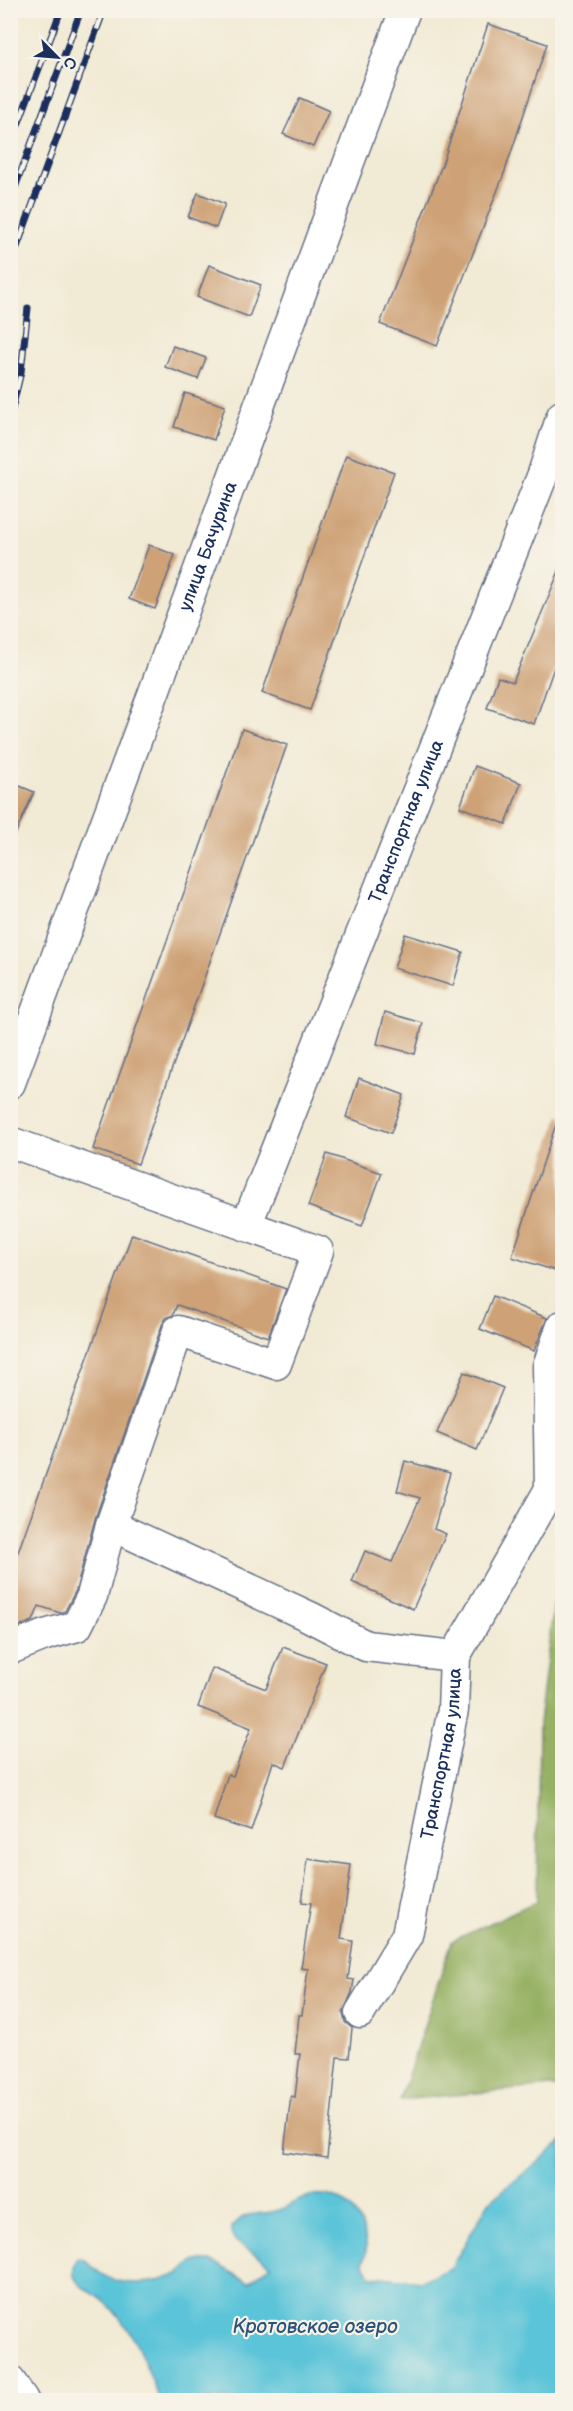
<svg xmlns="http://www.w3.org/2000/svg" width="573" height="2411" viewBox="0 0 573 2411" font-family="'Balsamiq Sans',sans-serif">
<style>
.forest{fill:#96b163;stroke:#587060;stroke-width:1.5}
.water{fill:#5cc4d8;stroke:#3c7a9b;stroke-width:1.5}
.building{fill:#cea176}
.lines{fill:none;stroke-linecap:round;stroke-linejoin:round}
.minor-casing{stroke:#667087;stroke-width:33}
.minor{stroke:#fff;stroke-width:30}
.rail-casing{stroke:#1b2f5e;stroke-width:7}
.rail{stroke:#f7f3e8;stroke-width:4.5;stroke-dasharray:14;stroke-linecap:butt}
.labels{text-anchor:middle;stroke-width:4.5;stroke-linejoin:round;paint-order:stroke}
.street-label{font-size:18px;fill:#1b2f5e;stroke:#f7f3e8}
.water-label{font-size:20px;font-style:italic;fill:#2b547c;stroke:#f7f3e8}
</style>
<rect width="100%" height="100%" fill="#f7f3e8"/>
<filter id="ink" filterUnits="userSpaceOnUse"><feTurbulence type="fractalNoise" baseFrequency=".0167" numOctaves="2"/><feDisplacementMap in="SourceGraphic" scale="12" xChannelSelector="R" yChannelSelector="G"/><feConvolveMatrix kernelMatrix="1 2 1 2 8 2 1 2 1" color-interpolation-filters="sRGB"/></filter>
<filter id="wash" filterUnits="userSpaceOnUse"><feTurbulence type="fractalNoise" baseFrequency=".008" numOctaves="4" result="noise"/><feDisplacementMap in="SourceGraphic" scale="24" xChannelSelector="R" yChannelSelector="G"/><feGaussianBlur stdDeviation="1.35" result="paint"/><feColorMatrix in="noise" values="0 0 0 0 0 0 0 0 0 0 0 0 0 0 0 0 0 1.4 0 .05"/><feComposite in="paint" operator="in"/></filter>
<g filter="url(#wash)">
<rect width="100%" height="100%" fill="#f1ead4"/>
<polygon class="forest" points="562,1539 562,2090 551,2086 400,2100 452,1941 537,1901 539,1723"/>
<path class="water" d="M562,2142v258h-402c-14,-34 -26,-71 -54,-97 -10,-10 -27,-14 -32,-27 -1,-6 1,-13 3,-18 11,1 14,9 23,15 20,14 54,12 76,2 7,-2 13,-10 18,-14h17l38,21 22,-17 -37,-25 -3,-13c16,-19 32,-10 51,-18 12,-5 21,-13 34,-14 29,-3 49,25 50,50 1,6 -2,13 -3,18l8,13 50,5 30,-13 38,-66z"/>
<g id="blocks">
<g class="building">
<polygon points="488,24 547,44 505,171 437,346 380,324 442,165"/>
<polygon points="300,98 329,111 313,147 283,134"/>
<polygon points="198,193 225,204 216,228 188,217"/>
<polygon points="209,265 261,285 249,317 197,297"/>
<polygon points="173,346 206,358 198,379 165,367"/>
<polygon points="185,393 225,406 214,440 174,427"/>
<polygon points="346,455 394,472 310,710 262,693"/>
<polygon points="149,545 175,555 155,609 129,599"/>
<polygon points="562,564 562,668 555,665 534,724 487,708 498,677 513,682"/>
<polygon points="242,729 287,745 138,1164 93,1149"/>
<polygon points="475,766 521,783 506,824 460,807"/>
<polygon points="10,782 34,792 10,846"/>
<polygon points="405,934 463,952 453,986 394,968"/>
<polygon points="385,1012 423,1023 415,1054 377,1044"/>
<polygon points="359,1078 404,1095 391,1133 346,1117"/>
<polygon points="559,1115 562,1116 562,1273 512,1257"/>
<polygon points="327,1154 382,1173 362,1226 308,1206"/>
<polygon points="132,1234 286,1289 268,1337 177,1305 173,1315 166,1318 162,1325 95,1519 76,1590 65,1611 60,1613 39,1606 33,1621 10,1630 10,1549 18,1552"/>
<polygon points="493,1296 547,1318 534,1351 480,1329"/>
<polygon points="464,1372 503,1388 477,1450 437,1433"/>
<polygon points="405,1461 450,1473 434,1529 446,1534 413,1609 352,1582 365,1551 392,1562 420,1498 397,1491"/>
<polygon points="283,1647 326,1663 285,1767 273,1762 251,1831 214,1819 228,1774 233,1776 251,1728 198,1707 212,1668 266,1689"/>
<polygon points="308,1859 351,1865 341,1939 353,1941 348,1979 354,1980 352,1992 343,2013 345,2022 352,2028 349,2058 337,2057 327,2158 284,2152 291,2096 295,2097 300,2054 295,2054 299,2015 302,2015 308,1969 301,1968 311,1903 302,1902"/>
</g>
</g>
</g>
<g filter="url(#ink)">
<use href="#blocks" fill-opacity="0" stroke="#667087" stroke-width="1.5"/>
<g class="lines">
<g class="minor-casing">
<g id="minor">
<path id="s1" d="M10,1083l395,-1073"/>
<polyline points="10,1142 318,1251 276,1364 178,1331 111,1525"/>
<path id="s2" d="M246,1226l297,-752 19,-58"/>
<polyline points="10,1649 45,1635 77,1626 92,1596 111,1525 310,1617 366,1646 455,1656"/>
<path id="s3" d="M360,2013l47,-78 46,-225 2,-54 95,-167 -2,-123 14,-40"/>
<polyline points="10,2381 23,2400"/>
</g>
</g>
<use href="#minor" class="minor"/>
<g class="rail-casing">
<g id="rail">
<polyline points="10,146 61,10"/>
<polyline points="10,201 81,10"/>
<polyline points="10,266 104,10"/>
<polyline points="10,417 21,372 28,308"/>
</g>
</g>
<use href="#rail" class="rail"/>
</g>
</g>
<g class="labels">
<g class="street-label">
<text dy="6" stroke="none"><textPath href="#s1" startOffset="572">улица Бачурина</textPath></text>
<text dy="6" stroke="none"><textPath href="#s2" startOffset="435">Транспортная улица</textPath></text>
<text dy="6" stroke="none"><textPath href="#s3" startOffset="276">Транспортная улица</textPath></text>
</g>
<g class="water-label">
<text x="315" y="2333">Кротовское озеро</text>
</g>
</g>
<rect width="573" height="2411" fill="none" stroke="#f7f3e8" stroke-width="36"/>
<g transform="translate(57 57) rotate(115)" stroke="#f7f3e8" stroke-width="4.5" paint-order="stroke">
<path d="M0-4.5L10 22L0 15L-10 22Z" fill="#1b2f5e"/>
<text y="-9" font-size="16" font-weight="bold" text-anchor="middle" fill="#1b2f5e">С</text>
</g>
</svg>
